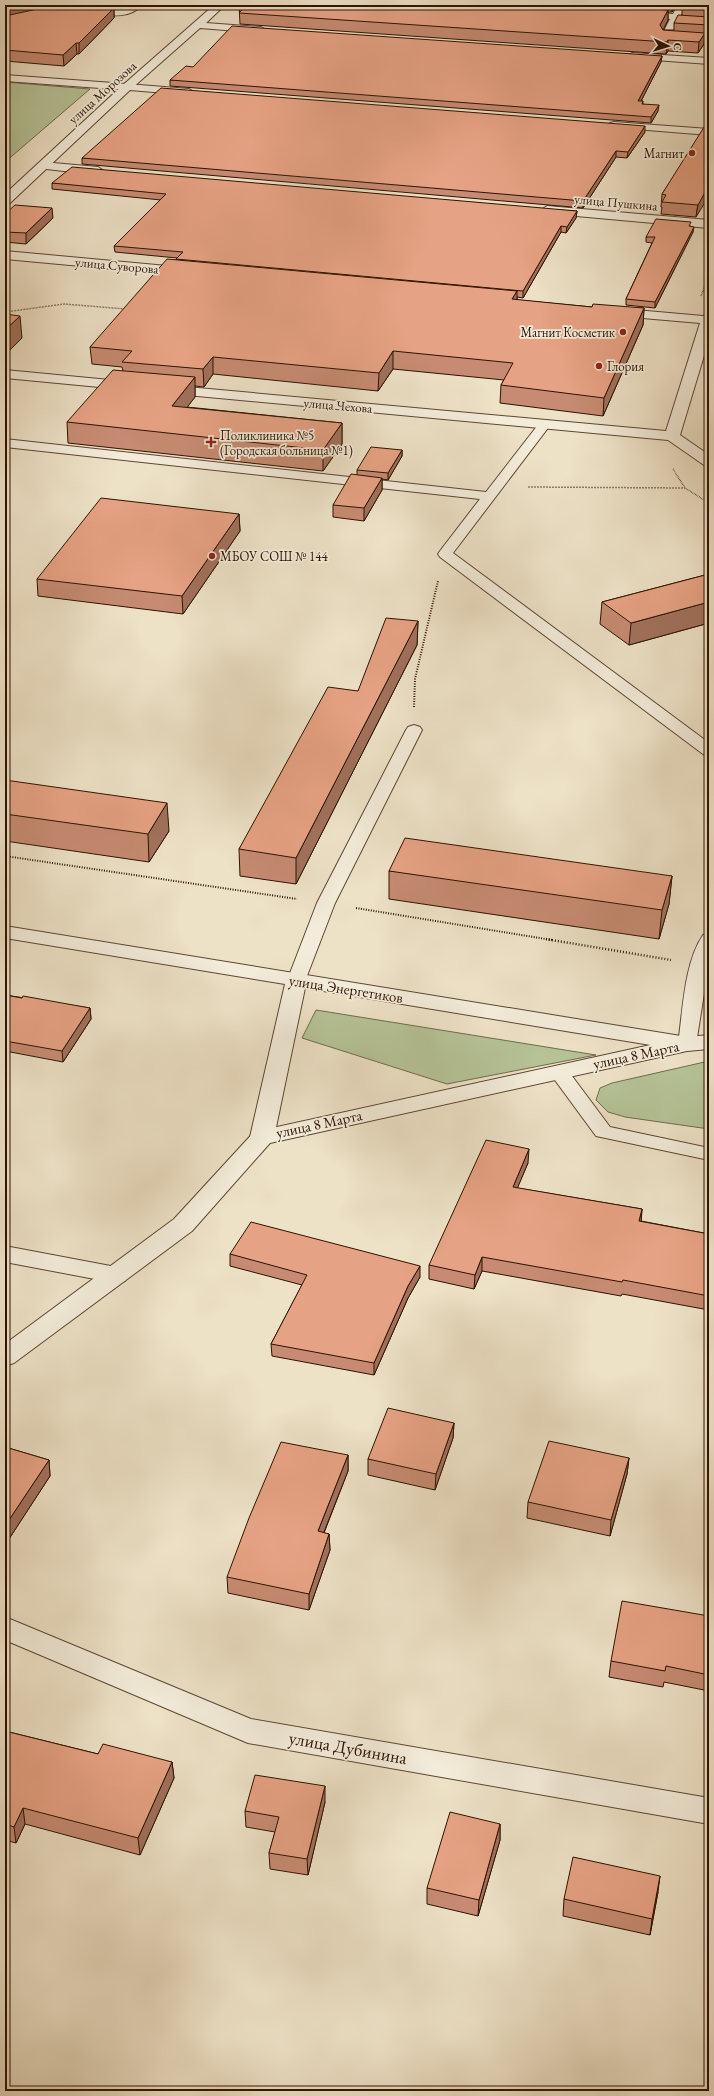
<svg xmlns="http://www.w3.org/2000/svg" width="714" height="2096" viewBox="0 0 714 2096" font-family="'EB Garamond',serif">
<style>
.green{fill:#b5c397;stroke:#726a4c}
.lines{fill:none;stroke-linecap:round;stroke-linejoin:round}
.service-casing{stroke:#5e4632;stroke-width:2}
.minor-casing{stroke:#5e4632;stroke-width:2}
.tertiary-casing{stroke:#5e4632;stroke-width:2}
.path-far2{stroke:#2e1200;stroke-width:1.5;stroke-dasharray:0.5 1;stroke-linecap:butt}
.path-far1{stroke:#2e1200;stroke-width:2;stroke-dasharray:1 1.5;stroke-linecap:butt}
.path{stroke:#2e1200;stroke-width:2.5;stroke-dasharray:1 2;stroke-linecap:butt}
.service{fill:#f3ecda;fill-rule:evenodd}
.minor{fill:#f3ecda;fill-rule:evenodd}
.tertiary{fill:#f3ecda;fill-rule:evenodd}
.wall{fill:#c68b72;stroke:#2e1200}
.shaded-wall{fill:#a1715c;stroke:#2e1200}
.building{fill:#e6a284;stroke:#2e1200}
.poi-dot{fill:#8f2418;stroke:#f3ecda;stroke-width:1.5}
.labels{text-anchor:middle;stroke-width:3.5;stroke-linejoin:round;paint-order:stroke}
.far-street-label{font-size:13px;fill:#2e1200;stroke:#f3ecda}
.far-poi-label{font-size:13px;fill:#2e1200;stroke:#f3ecda;text-anchor:start}
.street-label{font-size:15px;fill:#2e1200;stroke:#f3ecda}
.near-street-label{font-size:18px;fill:#2e1200;stroke:#f3ecda}
</style>
<rect width="100%" height="100%" fill="#ede1c6"/>
<filter id="stains"><feTurbulence type="fractalNoise" baseFrequency=".005" numOctaves="4"/><feColorMatrix values="0 0 0 0 .2 0 0 0 0 .09 0 0 0 0 .02 0 0 0 .5 -.17"/></filter>
<radialGradient id="worn" r=".72"><stop offset=".6" stop-color="#630" stop-opacity="0"/><stop offset="1" stop-color="#630" stop-opacity=".3"/></radialGradient>
<g class="green">
<polygon points="5,82 90,89 5,162"/>
<polygon points="316,1010 596,1055 447,1084 302,1038"/>
<polygon points="709,1061 709,1129 625,1117 608,1112 596,1100 600,1088 612,1083"/>
</g>
<g class="lines">
<g class="service-casing">
<g id="service">
<path d="M133,5h9c-13,15 -36,10 -53,9l-4,-3 4,-3 32,2z"/>
<polygon points="678,5 686,5 671,35 709,37 709,43 662,39 661,37 670,19 643,18 639,15 643,12 673,14"/>
<polygon points="5,75 127,84 132,87 127,90 5,81"/>
<polygon points="545,420 551,424 453,553 709,743 709,756 703,754 440,557 438,554 440,551 480,499 5,447 5,439 486,492 541,421"/>
<polygon points="414,725 420,727 422,730 335,903 305,981 302,985 296,986 290,985 287,981 317,903 406,730 408,727"/>
<path d="M709,934v28l-13,82 -2,4 -7,2 -7,-2 -2,-4c5,-33 6,-81 25,-109z"/>
<polygon points="559,1066 566,1068 610,1127 709,1148 709,1160 596,1136 549,1072 552,1068"/>
</g>
</g>
<g class="minor-casing">
<g id="minor">
<polygon points="214,5 225,5 206,23 261,27 266,30 261,33 200,28 131,89 123,89 122,87 123,85"/>
<polygon points="632,53 709,58 709,64 628,58 627,56"/>
<polygon points="42,162 98,167 104,171 98,175 38,168 36,166 38,164"/>
<polygon points="547,206 709,220 709,228 543,213 541,210"/>
<polygon points="5,251 189,268 195,272 189,276 5,259"/>
<polygon points="613,308 703,316 709,313 709,339 680,435 709,455 709,467 704,465 668,440 165,393 160,392 158,389 160,386 165,385 666,431 700,323 608,315 606,312"/>
<polygon points="5,370 131,382 136,383 138,386 136,389 131,390 5,378"/>
<polygon points="5,926 687,1037 695,1039 698,1044 695,1049 687,1051 305,988 274,1137 270,1142 262,1144 254,1142 250,1137 285,984 5,938"/>
<polygon points="5,1246 116,1267 125,1269 128,1275 125,1281 116,1283 5,1262"/>
<polygon points="5,1617 251,1719 709,1798 709,1824 248,1743 5,1640"/>
</g>
</g>
<g class="tertiary-casing">
<g id="tertiary">
<polygon points="127,84 189,89 194,92 189,95 130,90 9,204 5,205 5,194 123,85"/>
<polygon points="614,122 709,129 709,135 610,127 608,125 610,123"/>
<polygon points="709,1035 709,1049 687,1051 270,1143 192,1231 14,1363 5,1366 5,1344 174,1219 254,1132 687,1037"/>
</g>
</g>
<g class="path-far2">
<polyline points="701,296 709,275"/>
<polyline points="5,312 64,304 126,309"/>
<polyline points="673,469 685,488 709,503"/>
<polyline points="528,487 685,488"/>
</g>
<g class="path-far1">
<polyline points="414,707 415,679 438,581"/>
<polyline points="5,856 297,899"/>
<polyline points="356,908 552,940"/>
</g>
<polyline class="path" points="546,939 671,960"/>
<use href="#service" class="service"/>
<use href="#minor" class="minor"/>
<use href="#tertiary" class="tertiary"/>
</g>
<g class="wall">
<polygon points="5,5 126,5 124,7 114,9 114,18 79,54 77,54 64,66 5,61"/>
<polygon points="239,5 676,5 672,12 668,12 668,20 663,30 674,30 674,23 682,15 682,7 709,5 709,36 704,35 704,44 698,53 668,51 666,54 240,24"/>
<polygon points="662,56 661,62 641,101 643,101 643,104 658,111 651,123 170,86 170,80"/>
<polygon points="709,124 696,217 661,214 662,207 661,207 662,194"/>
<polygon points="645,132 627,158 616,157 583,208 82,164 82,158"/>
<polygon points="52,183 577,211 576,218 566,233 561,232 523,298 517,297 517,300 592,307 644,308 643,325 603,416 500,403 501,385 504,380 393,369 378,391 213,374 204,387 195,386 195,397 187,407 342,423 342,444 323,471 68,443 67,422 123,371 122,367 92,364 90,347 176,260 177,258 115,252 114,246 161,200 52,189"/>
<polygon points="5,214 53,218 26,244 5,242"/>
<polygon points="691,226 693,232 655,308 626,305 626,299 652,243 646,242 646,237"/>
<polygon points="402,450 402,456 388,480 382,479 382,490 364,521 333,517 333,505 357,475 357,470"/>
<polygon points="239,514 240,531 183,614 38,596 37,579"/>
<polygon points="709,574 709,623 629,645 600,624 602,602"/>
<polygon points="418,621 417,645 296,884 240,876 239,849 358,691"/>
<polygon points="5,780 169,831 149,862 5,841"/>
<polygon points="389,871 672,876 669,904 659,939 389,899"/>
<polygon points="5,995 90,1008 91,1019 63,1062 5,1051"/>
<polygon points="528,1163 517,1188 642,1209 641,1221 709,1234 709,1310 622,1294 621,1296 482,1271 474,1289 429,1279 429,1265"/>
<polygon points="230,1254 420,1277 408,1298 374,1375 272,1356 271,1344 302,1285 230,1266"/>
<polygon points="454,1423 453,1438 435,1490 368,1475 368,1459"/>
<polygon points="5,1447 49,1460 50,1476 7,1542 5,1541"/>
<polygon points="348,1455 348,1471 324,1533 329,1534 330,1550 309,1610 228,1593 227,1577"/>
<polygon points="629,1458 627,1474 610,1536 527,1518 528,1502"/>
<polygon points="709,1616 709,1691 664,1682 663,1687 609,1677 611,1661"/>
<polygon points="5,1731 98,1754 172,1762 174,1778 140,1855 25,1824 16,1843 5,1840"/>
<polygon points="325,1802 308,1875 270,1869 269,1853 275,1832 246,1827 245,1811"/>
<polygon points="500,1824 500,1840 478,1916 427,1904 427,1888"/>
<polygon points="658,1892 650,1935 563,1916 564,1899"/>
</g>
<g class="shaded-wall">
<polygon points="14,5 61,5 5,18 5,7"/>
<polygon points="109,5 126,5 124,7 114,9 114,18 79,54 79,43 109,10"/>
<polygon points="673,5 676,5 672,12"/>
<polygon points="668,10 668,20 660,36 660,25"/>
<polygon points="705,33 704,44 698,53 699,42"/>
<polygon points="668,40 668,51 666,54 667,42"/>
<polygon points="76,43 77,54 64,66 63,55"/>
<polygon points="662,56 661,62 638,107 638,101"/>
<polygon points="659,105 658,111 651,123 651,117"/>
<polygon points="645,126 645,132 627,158 628,152"/>
<polygon points="616,151 616,157 583,208 583,201"/>
<polygon points="709,185 709,196 696,217 698,205"/>
<polygon points="52,208 53,218 26,244 26,233"/>
<polygon points="577,211 576,218 566,233 567,227"/>
<polygon points="561,226 561,232 523,298 523,291"/>
<polygon points="694,227 693,232 655,308 655,302"/>
<polygon points="517,291 517,308 512,299"/>
<polygon points="644,308 643,325 603,416 604,398"/>
<polygon points="20,316 22,338 5,355 5,330"/>
<polygon points="393,351 393,369 378,391 379,373"/>
<polygon points="213,357 213,374 204,387 203,369"/>
<polygon points="195,377 195,397 173,426 172,406"/>
<polygon points="342,423 342,444 323,471 323,450"/>
<polygon points="402,450 402,456 388,480 388,473"/>
<polygon points="382,478 382,490 364,521 364,508"/>
<polygon points="239,514 240,531 183,614 182,596"/>
<polygon points="709,602 709,623 629,645 631,623"/>
<polygon points="418,621 417,645 296,884 296,858"/>
<polygon points="167,803 169,831 149,862 148,834"/>
<polygon points="672,876 669,904 659,939 662,910"/>
<polygon points="90,1008 91,1019 63,1062 62,1051"/>
<polygon points="529,1149 528,1163 512,1201 513,1187"/>
<polygon points="5,1166 7,1182 5,1185"/>
<polygon points="642,1209 641,1223 639,1221"/>
<polygon points="482,1257 482,1271 474,1289 475,1275"/>
<polygon points="420,1266 420,1277 408,1298 374,1375 374,1363 408,1286"/>
<polygon points="454,1423 453,1438 435,1490 436,1474"/>
<polygon points="348,1455 348,1471 318,1547 318,1531"/>
<polygon points="629,1458 627,1474 610,1536 611,1520"/>
<polygon points="49,1460 50,1476 7,1542 5,1526"/>
<polygon points="329,1534 330,1550 309,1610 309,1594"/>
<polygon points="172,1762 174,1778 140,1855 138,1838"/>
<polygon points="325,1786 325,1802 308,1875 307,1859"/>
<polygon points="23,1808 25,1824 16,1843 14,1827"/>
<polygon points="500,1824 500,1840 478,1916 479,1900"/>
<polygon points="660,1876 658,1892 650,1935 652,1919"/>
</g>
<g class="building">
<polygon points="5,5 14,5 5,7"/>
<polygon points="56,5 77,5 114,8 79,43 76,43 63,55 5,50 5,16"/>
<polygon points="247,5 600,5 668,10 660,25 663,30 705,33 699,42 668,40 667,42 239,13"/>
<polygon points="683,5 709,5 709,8 682,7"/>
<polygon points="678,15 709,17 709,25 674,23"/>
<polygon points="232,26 662,56 638,101 643,101 642,104 659,105 651,117 170,80 186,66 193,67"/>
<polygon points="161,88 645,126 628,152 616,151 583,201 82,158"/>
<polygon points="706,124 709,124 709,185 698,205 662,202 666,195 662,194"/>
<polygon points="72,167 577,211 567,227 561,226 523,291 176,259 183,252 114,246 166,194 52,183"/>
<polygon points="15,205 52,208 26,233 5,232 5,214"/>
<polygon points="656,219 691,222 689,226 694,227 655,302 626,299 655,237 646,237"/>
<polygon points="167,259 517,291 512,299 592,307 593,304 644,308 604,398 501,385 513,363 393,351 379,373 213,357 203,369 122,362 132,351 90,347"/>
<polygon points="5,314 20,316 5,330"/>
<polygon points="113,370 195,377 172,406 342,423 323,450 67,422"/>
<polygon points="371,447 402,450 388,473 357,470"/>
<polygon points="351,474 382,478 364,508 333,505"/>
<polygon points="101,498 239,514 182,596 37,579"/>
<polygon points="709,574 709,602 631,623 602,602"/>
<polygon points="386,618 418,621 296,858 239,849 328,687 358,691"/>
<polygon points="5,780 167,803 148,834 5,814"/>
<polygon points="405,838 672,876 662,910 389,871"/>
<polygon points="5,995 22,998 23,996 90,1008 62,1051 5,1041"/>
<polygon points="486,1140 529,1149 513,1187 642,1209 639,1221 709,1234 709,1296 623,1280 622,1282 482,1257 475,1275 429,1265"/>
<polygon points="251,1222 420,1266 408,1286 374,1363 271,1344 307,1275 230,1254"/>
<polygon points="388,1408 454,1423 436,1474 368,1459"/>
<polygon points="549,1441 629,1458 611,1520 528,1502"/>
<polygon points="281,1442 348,1455 318,1531 329,1534 309,1594 227,1577 249,1518"/>
<polygon points="5,1447 49,1460 5,1526"/>
<polygon points="622,1601 709,1616 709,1675 666,1666 665,1671 611,1661"/>
<polygon points="5,1731 98,1754 103,1744 172,1762 138,1838 23,1808 14,1827 5,1824"/>
<polygon points="255,1775 325,1786 307,1859 269,1853 279,1817 245,1811"/>
<polygon points="450,1812 500,1824 479,1900 427,1888"/>
<polygon points="573,1857 660,1876 652,1919 564,1899"/>
</g>
<g class="poi-dot">
<circle cx="692" cy="153" r="4"/>
<circle cx="623" cy="332" r="4"/>
<circle cx="599" cy="366" r="4"/>
<path d="M209 436h4v4h4v4h-4v4h-4v-4h-4v-4h4z"/>
<circle cx="212" cy="556" r="4"/>
</g>
<g class="labels">
<g class="far-street-label">
<text transform="translate(102 92) rotate(-42)" y="5">улица Морозова</text>
<text transform="translate(616 202) rotate(5)" y="5">улица Пушкина</text>
<text transform="translate(117 265) rotate(5)" y="5">улица Суворова</text>
<text transform="translate(338 405) rotate(5)" y="5">улица Чехова</text>
</g>
<g class="far-poi-label">
<text x="684" y="158" text-anchor="end">Магнит</text>
<text x="615" y="337" text-anchor="end">Магнит Косметик</text>
<text x="607" y="371">Глория</text>
<text x="220" y="440">Поликлиника №5<tspan x="220" dy="15">(Городская больница №1)</tspan></text>
<text x="220" y="561">МБОУ СОШ № 144</text>
</g>
<g class="street-label">
<text transform="translate(346 989) rotate(9)" y="5">улица Энергетиков</text>
<text transform="translate(636 1055) rotate(-12)" y="5">улица 8 Марта</text>
<text transform="translate(319 1124) rotate(-12)" y="5">улица 8 Марта</text>
</g>
<g class="near-street-label">
<text transform="translate(348 1748) rotate(10)" y="6">улица Дубинина</text>
</g>
</g>
<rect width="714" height="2096" fill="none" stroke="#ede1c6" stroke-width="20"/>
<rect x="6" y="6" width="702" height="2084" fill="none" stroke="#2e1200" stroke-width="2"/>
<rect x="10" y="10" width="694" height="2076" fill="none" stroke="#2e1200"/>
<g transform="translate(668 46) rotate(94)" stroke="#f3ecda" stroke-width="3" paint-order="stroke">
<path d="M0-3L7 15L0 10L-7 15Z" fill="#2e1200"/>
<text y="-6" font-size="11" font-weight="bold" text-anchor="middle" fill="#2e1200">С</text>
</g>
<rect width="100%" height="100%" filter="url(#stains)"/>
<rect width="100%" height="100%" fill="url(#worn)"/>
</svg>
